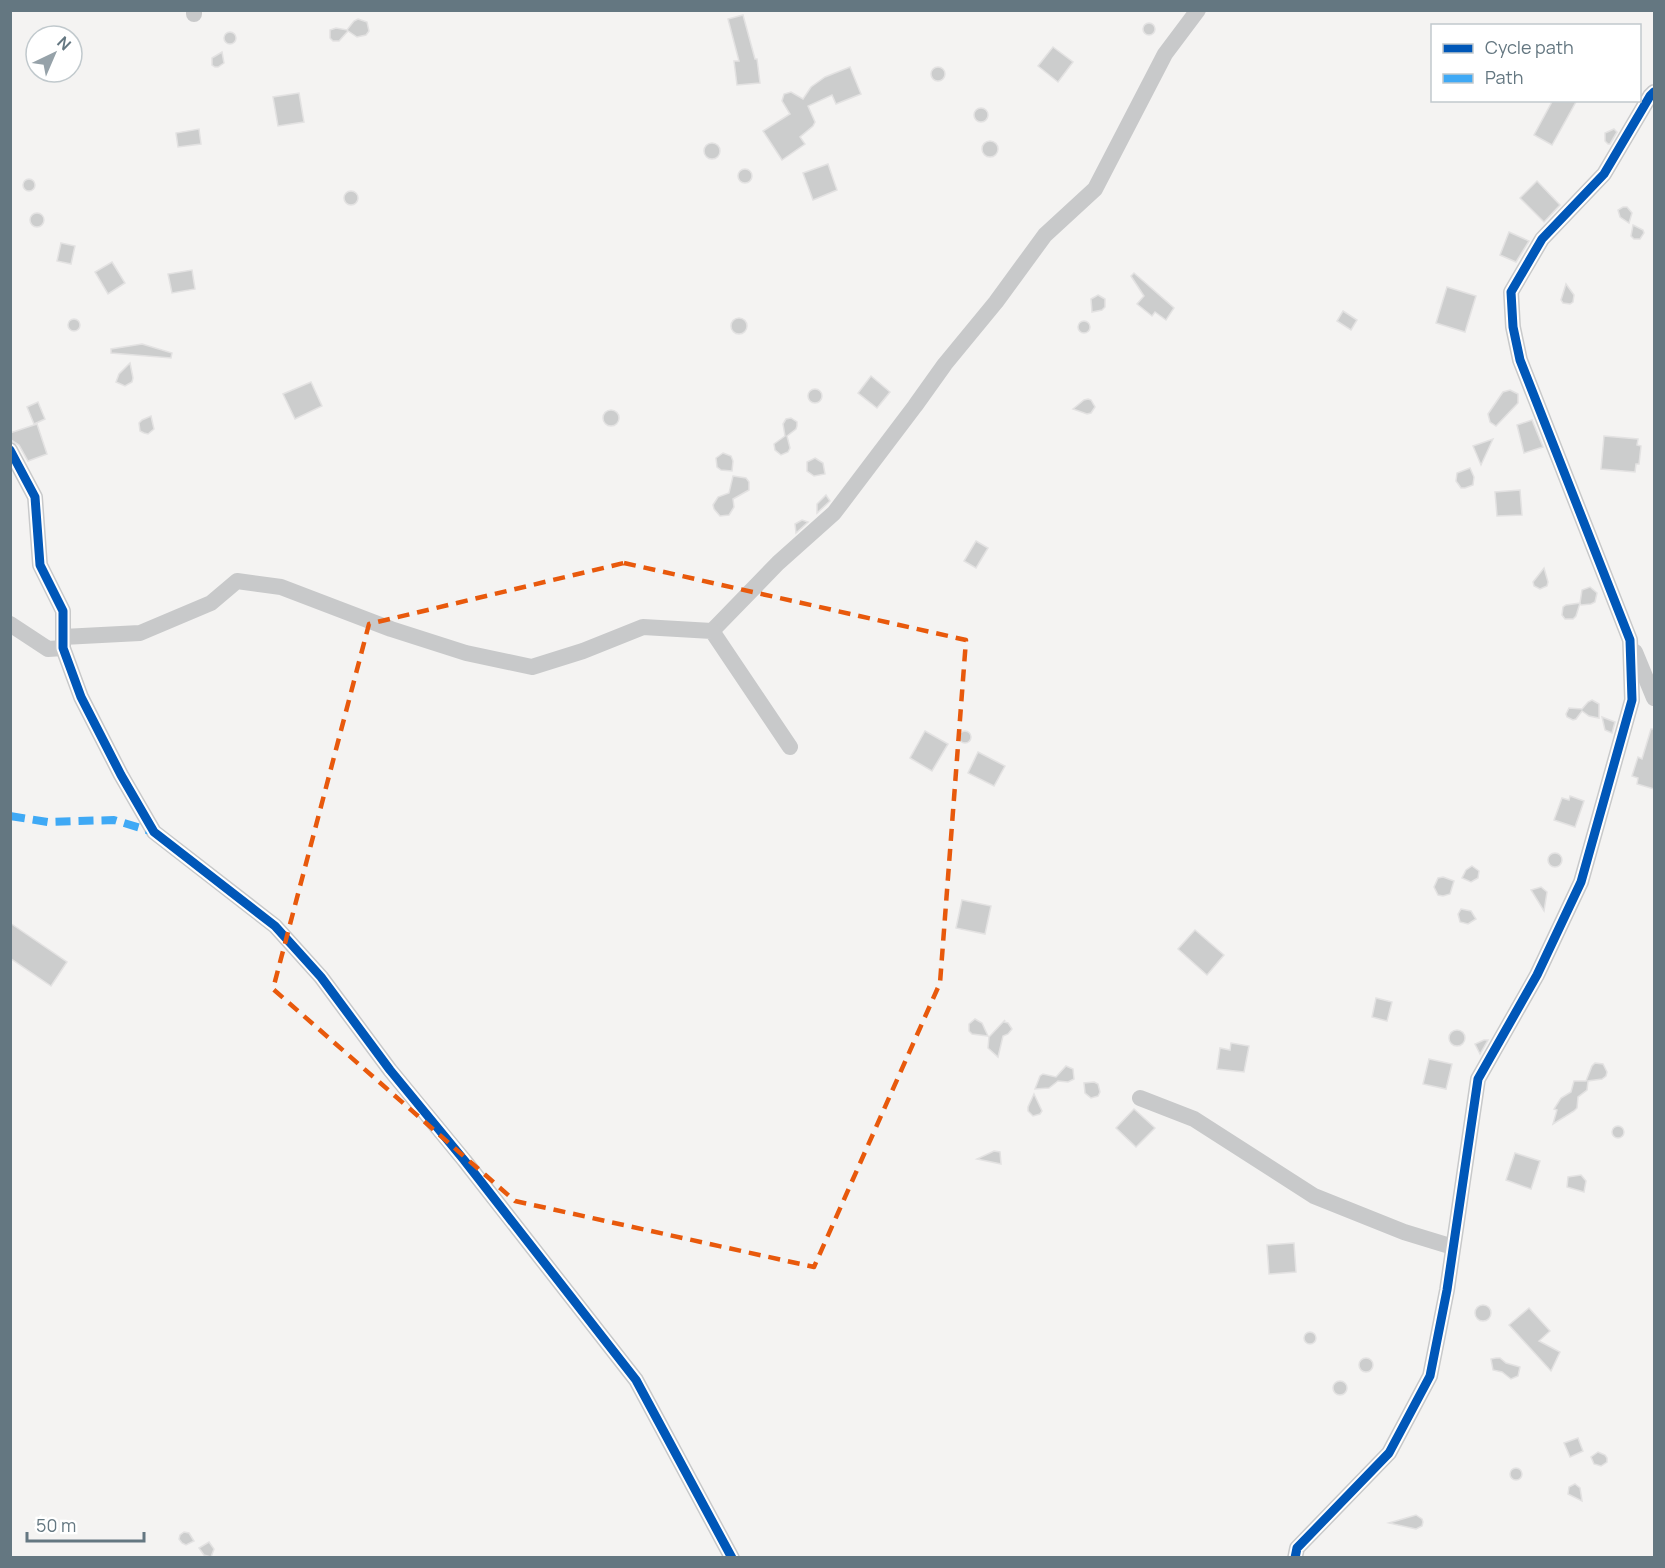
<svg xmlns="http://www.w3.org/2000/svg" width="1665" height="1568" viewBox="0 0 1665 1568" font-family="Manrope,sans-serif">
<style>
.building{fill:#cccdcd;stroke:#e3e2e2;stroke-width:1.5}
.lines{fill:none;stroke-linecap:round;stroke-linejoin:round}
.minor{stroke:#c8c9ca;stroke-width:16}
.quiet{stroke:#3fa9f5;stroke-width:8;stroke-dasharray:15 8;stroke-linecap:butt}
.cycleway-casing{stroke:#fff;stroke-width:13}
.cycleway{stroke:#0057b8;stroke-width:9}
.marked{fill:none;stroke:#e8590c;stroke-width:4.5;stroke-dasharray:12 8;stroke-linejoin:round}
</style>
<rect width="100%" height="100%" fill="#f4f3f2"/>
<g class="building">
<polygon points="743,15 755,59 757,59 760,83 737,85 734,61 739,61 728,19"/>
<polygon points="358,19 367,22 369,31 366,35 357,37 348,31 339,41 333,41 330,38 330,30 336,28 347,30 354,21"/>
<circle cx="1149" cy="29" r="6"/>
<circle cx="230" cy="38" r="6"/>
<polygon points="1053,47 1073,62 1058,82 1038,66"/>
<polygon points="222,52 224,63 218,67 215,67 212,65 212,58"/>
<circle cx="938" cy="74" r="7"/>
<polygon points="850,67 861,94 836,104 832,95 808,106 815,122 813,126 800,137 805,144 782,160 763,131 790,114 782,101 784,94 791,92 803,99 811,87 825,77"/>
<polygon points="299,93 304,122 278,126 273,97"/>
<polygon points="1553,100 1577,100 1552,145 1534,135"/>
<circle cx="981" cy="115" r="7"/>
<polygon points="199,129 201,144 178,147 176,133"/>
<polygon points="1614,129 1617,132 1610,144 1608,144 1605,141 1605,133"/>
<circle cx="990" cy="149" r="8"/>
<circle cx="712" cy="151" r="8"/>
<polygon points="828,164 837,190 813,200 803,173"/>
<circle cx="745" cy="176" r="7"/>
<circle cx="29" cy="185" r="6"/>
<polygon points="1537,181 1560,205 1544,222 1520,198"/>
<circle cx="351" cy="198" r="7"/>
<polygon points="1623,207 1627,207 1632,213 1629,223 1620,217 1618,210"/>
<circle cx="37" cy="220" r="7"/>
<polygon points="1633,225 1643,230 1644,233 1640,239 1634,239 1631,236"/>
<polygon points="1509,232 1529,241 1516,262 1500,255"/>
<polygon points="61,243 75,246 71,264 57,261"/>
<polygon points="112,262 125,283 108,294 95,272"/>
<polygon points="192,270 195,289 172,293 168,274"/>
<polygon points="1134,273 1174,308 1166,320 1155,312 1152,316 1137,304 1144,296 1131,276"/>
<polygon points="1566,284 1574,295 1573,302 1570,304 1563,303 1561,300"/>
<polygon points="1447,287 1476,296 1465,332 1436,323"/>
<polygon points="1098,295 1105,299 1105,307 1102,310 1092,312 1091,299"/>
<polygon points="1343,311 1357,320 1351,330 1337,321"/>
<circle cx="739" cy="326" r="8"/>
<circle cx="74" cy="325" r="6"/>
<circle cx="1084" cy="327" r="6"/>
<polygon points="142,344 172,353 171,358 111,353 111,349"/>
<polygon points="130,363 133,378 132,382 125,386 116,382 119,374"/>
<polygon points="871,376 890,392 877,408 858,393"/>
<polygon points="311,382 322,406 295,419 283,394"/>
<circle cx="815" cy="396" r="7"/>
<polygon points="1510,390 1518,394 1518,403 1496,426 1490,422 1488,414 1503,392"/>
<polygon points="1088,399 1091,400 1095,407 1091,413 1087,414 1073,409 1084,400"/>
<polygon points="38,402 45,419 34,424 27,407"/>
<circle cx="611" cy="418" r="8"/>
<polygon points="151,416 154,429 148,434 144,433 140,431 139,423 142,420"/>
<polygon points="791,418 797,422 797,426 796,429 787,436 790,448 788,452 781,455 775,450 774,444 785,436 783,424 786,419"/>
<polygon points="1532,420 1543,447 1524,453 1517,425"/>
<polygon points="37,424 47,454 28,461 19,445 11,440 10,433"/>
<polygon points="1604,436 1638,439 1637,445 1641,446 1639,464 1636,464 1635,472 1601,469"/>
<polygon points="1493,439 1481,465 1473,446"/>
<polygon points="723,453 731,456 733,461 732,471 721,470 717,467 716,458"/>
<polygon points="815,458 823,463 825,474 814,476 807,471 807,462"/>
<polygon points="1470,468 1474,477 1473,485 1465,488 1461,488 1456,481 1457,473"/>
<polygon points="733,476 746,478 749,482 749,490 733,499 734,507 729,515 720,516 714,509 713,505 718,497 729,493"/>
<polygon points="1520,490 1522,515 1497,516 1495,492"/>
<polygon points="826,495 830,501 817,513 817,504"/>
<polygon points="802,520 808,522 796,533 795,524"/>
<polygon points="976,541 988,548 976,568 964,561"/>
<polygon points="1544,568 1548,582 1547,586 1540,589 1534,586 1533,582"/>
<polygon points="1590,587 1597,593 1595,602 1591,604 1581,605 1580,603 1576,616 1573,619 1565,619 1562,615 1563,607 1566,605 1580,603 1582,590"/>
<polygon points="1592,700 1599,704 1599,718 1589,716 1582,711 1576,719 1573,720 1567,717 1566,714 1569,708 1582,709 1588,702"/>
<polygon points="1602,717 1615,722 1612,733 1605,730"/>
<polygon points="1651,729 1654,729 1654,789 1637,784 1638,778 1632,776 1638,757 1642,759"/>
<circle cx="965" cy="737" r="6"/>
<polygon points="925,731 948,744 932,771 910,758"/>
<polygon points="978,752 1005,766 994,786 968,773"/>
<polygon points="1570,796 1584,801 1575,827 1554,820 1562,798 1569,800"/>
<circle cx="1555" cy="860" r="7"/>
<polygon points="1472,866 1479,871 1478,878 1471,882 1462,878 1466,870"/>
<polygon points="1443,877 1454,881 1450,894 1443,896 1438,895 1434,887 1438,878"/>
<polygon points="1541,887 1547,892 1544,911 1531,890"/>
<polygon points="962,900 991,906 985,934 956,928"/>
<polygon points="1461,909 1471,911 1476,919 1468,924 1460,922 1458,914"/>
<polygon points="10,923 67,962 51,986 10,958"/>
<polygon points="1195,930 1224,955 1207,975 1178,949"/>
<polygon points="1376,998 1392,1002 1387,1021 1372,1017"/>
<polygon points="975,1019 982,1023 988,1036 972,1034 969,1031 969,1024"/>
<polygon points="1005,1020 1004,1022 1008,1023 1012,1029 1008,1034 1003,1036 998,1057 988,1048 989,1037"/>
<circle cx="1457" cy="1038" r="8"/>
<polygon points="1484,1040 1488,1040 1480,1054 1475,1044"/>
<polygon points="1231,1043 1249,1046 1244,1072 1217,1069 1220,1048 1230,1050"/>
<polygon points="1429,1059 1452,1064 1446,1089 1423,1084"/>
<polygon points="1595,1063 1603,1064 1607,1072 1606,1076 1602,1079 1588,1081 1587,1090 1578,1097 1577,1108 1574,1111 1553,1124 1557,1110 1554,1109 1561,1098 1571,1092 1574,1081 1586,1081 1592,1066"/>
<polygon points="1066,1066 1073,1069 1074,1079 1068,1082 1058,1081 1049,1088 1035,1089 1040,1076 1043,1074 1056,1077"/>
<polygon points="1094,1082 1098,1084 1100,1092 1098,1096 1091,1098 1085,1093 1084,1083"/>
<polygon points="1034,1094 1042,1111 1040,1114 1033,1116 1028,1111 1028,1107"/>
<polygon points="1134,1109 1155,1128 1136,1147 1116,1128"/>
<circle cx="1618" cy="1132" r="6"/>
<polygon points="994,1151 1000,1152 1001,1164 977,1159"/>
<polygon points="1515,1153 1540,1161 1531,1189 1506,1180"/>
<polygon points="1581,1175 1586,1181 1584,1192 1567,1187 1568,1177"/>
<polygon points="1294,1243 1296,1272 1269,1274 1267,1245"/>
<circle cx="1483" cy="1313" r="8"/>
<polygon points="1529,1308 1550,1331 1539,1341 1560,1352 1551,1371 1509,1325"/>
<circle cx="1310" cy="1338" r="6"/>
<circle cx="1366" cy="1365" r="7"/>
<polygon points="1496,1358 1500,1358 1506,1363 1520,1367 1518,1376 1511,1379 1502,1372 1493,1370 1491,1359"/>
<circle cx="1340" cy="1388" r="7"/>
<polygon points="1578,1438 1583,1451 1570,1457 1564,1443"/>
<polygon points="1598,1452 1605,1455 1607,1458 1607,1462 1601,1466 1594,1464 1591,1457"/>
<circle cx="1516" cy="1474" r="6"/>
<polygon points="1575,1484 1580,1488 1582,1501 1568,1494 1569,1487"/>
<polygon points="1416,1515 1422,1519 1423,1522 1422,1526 1416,1529 1389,1523"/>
<polygon points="184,1532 189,1533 194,1541 186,1545 182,1543 179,1539 180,1535"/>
<polygon points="209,1542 214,1549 211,1557 204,1555 199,1548"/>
</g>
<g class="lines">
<g class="minor">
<polyline points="194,10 194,14"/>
<polyline points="10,450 35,497 40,565 63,611 63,648 81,697 121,775 154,832 275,926 321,977 390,1070 464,1160 636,1380 732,1558"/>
<polyline points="10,624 48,649 63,648"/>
<polyline points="712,631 778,563 834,513 915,406 945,364 996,302 1045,235 1095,189 1165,54 1198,10"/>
<polyline points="63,637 140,633 211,603 237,581 281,587 391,629 466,653 532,667 583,651 643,627 712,631 790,747"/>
<polyline points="1635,652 1654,698"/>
<polyline points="1140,1098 1194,1119 1314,1196 1404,1232 1453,1247"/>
<polyline points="1295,1558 1297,1548 1389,1453 1430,1376 1447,1290 1478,1079 1537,975 1581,882 1632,700 1630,640 1520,360 1513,327 1511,292 1542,239 1604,174 1650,96 1654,92"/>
</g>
<polyline class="quiet" points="10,816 48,822 114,820 154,832"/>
<g class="cycleway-casing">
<g id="cycleway">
<polyline points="10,450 35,497 40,565 63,611 63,648 81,697 121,775 154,832 275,926 321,977 390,1070 464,1160 636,1380 732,1558"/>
<polyline points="1295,1558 1297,1548 1389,1453 1430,1376 1447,1290 1478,1079 1537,975 1581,882 1632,700 1630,640 1520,360 1513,327 1511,292 1542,239 1604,174 1650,96 1654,92"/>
</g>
</g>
<use href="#cycleway" class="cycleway"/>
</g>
<path class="marked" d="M624,563l342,77 -26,343 -126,284 -299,-66 -242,-212 96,-365z"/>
<rect width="1665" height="1568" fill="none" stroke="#647781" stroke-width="24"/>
<rect x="1431" y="24" width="210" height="78" fill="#ffffff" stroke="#c1c9cd" stroke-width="1.5"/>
<rect x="1443" y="44" width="30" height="9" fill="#0057b8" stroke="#c1c9cd" stroke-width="1.5"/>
<text x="1485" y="54" font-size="18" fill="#647781">Cycle path</text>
<rect x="1443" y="74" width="30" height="9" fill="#3fa9f5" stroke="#c1c9cd" stroke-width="1.5"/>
<text x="1485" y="84" font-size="18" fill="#647781">Path</text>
<g transform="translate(54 54) rotate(44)"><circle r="28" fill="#ffffff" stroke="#c1c9cd" stroke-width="1.5"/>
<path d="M0-4.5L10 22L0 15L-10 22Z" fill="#96a2a9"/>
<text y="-9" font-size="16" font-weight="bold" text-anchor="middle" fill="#647781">N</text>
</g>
<path d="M27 1532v9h117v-9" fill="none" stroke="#647781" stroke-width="3"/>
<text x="36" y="1532" font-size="18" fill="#647781" stroke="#ffffff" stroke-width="4.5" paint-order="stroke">50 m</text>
</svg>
